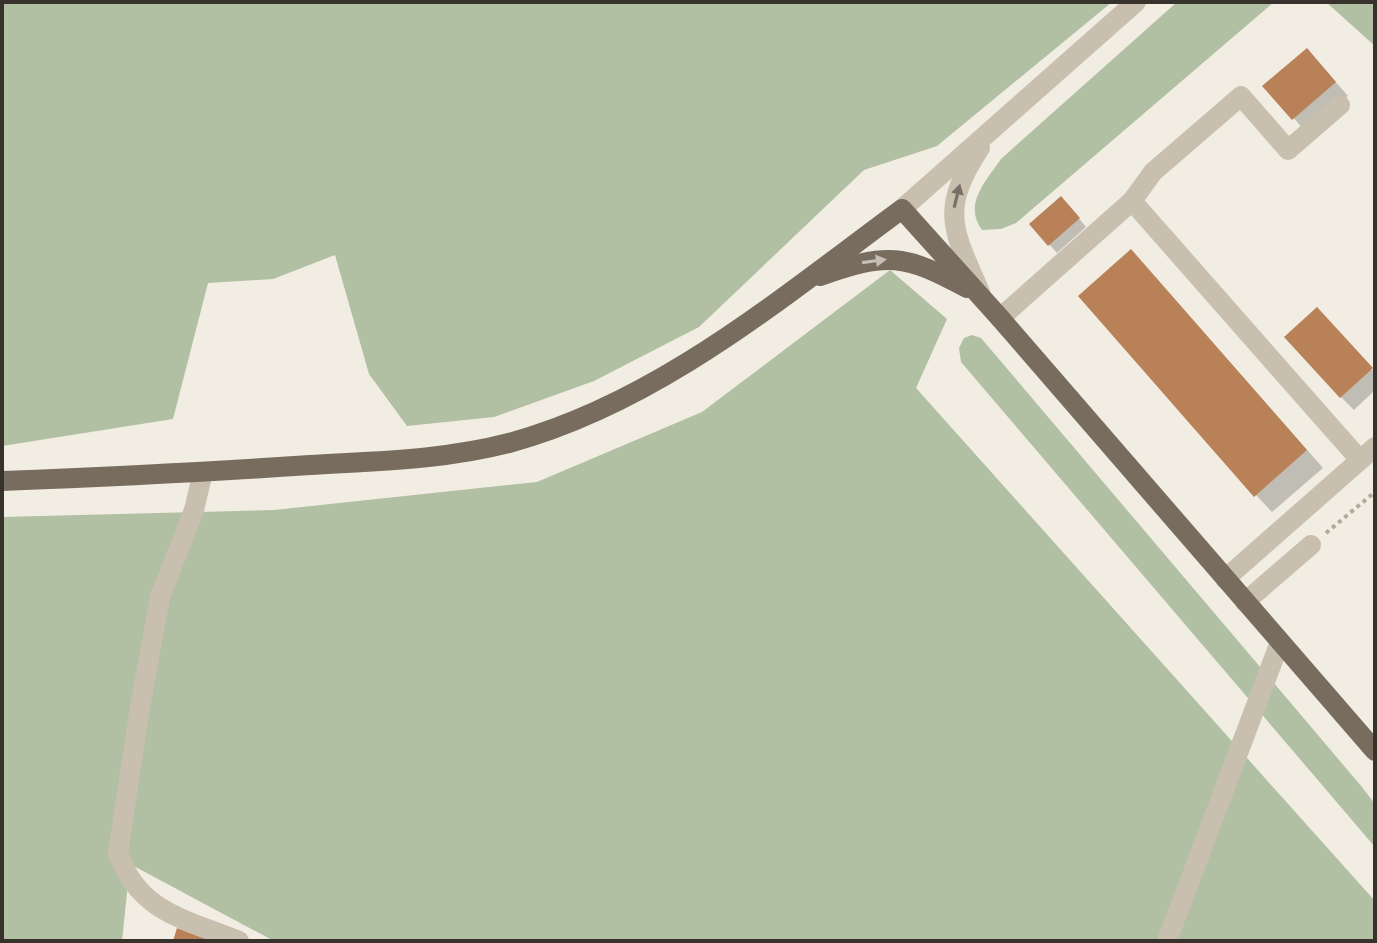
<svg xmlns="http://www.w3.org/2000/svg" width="1377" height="943" viewBox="0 0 1377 943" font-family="'DejaVu Sans',sans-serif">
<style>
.green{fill:#b1bfa3}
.shadow{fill:#0003}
.building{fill:#b98158}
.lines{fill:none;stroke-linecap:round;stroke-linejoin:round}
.path{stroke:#b4a999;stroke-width:4;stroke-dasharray:4 4;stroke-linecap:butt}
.minor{stroke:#c8bfaf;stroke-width:20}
.major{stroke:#786c5f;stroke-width:20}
.oneway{fill:#797167}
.oneway2{fill:#c5bfb5}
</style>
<rect width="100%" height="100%" fill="#f1ede2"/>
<g class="green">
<polygon points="2,2 1112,2 937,146 864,170 699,327 594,381 494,417 407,426 369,374 335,255 273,279 208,283 173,419 2,446"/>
<path d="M1177,2h97l-258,221 -15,6 -19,1c-19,-26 4,-49 19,-71z"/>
<polygon points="1326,2 1375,2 1375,46"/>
<polygon points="890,270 947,319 916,388 1375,901 1375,941 274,941 130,864 122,941 2,941 2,517 274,510 537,482 702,412"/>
<polygon points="972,335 981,338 1362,787 1375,804 1375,847 961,362 959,348 964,338"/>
</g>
<g class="shadow">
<polygon points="1319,63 1348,96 1306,132 1265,86"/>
<polygon points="1069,207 1086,227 1057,253 1049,244"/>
<polygon points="1148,269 1323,468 1272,512 1256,495"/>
<polygon points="1329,322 1375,373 1375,390 1354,410 1341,397"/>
</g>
<g class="building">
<polygon points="1307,48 1336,82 1292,120 1262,86"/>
<polygon points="1061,196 1080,218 1048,246 1029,224"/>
<polygon points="1131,249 1307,450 1254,497 1078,296"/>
<polygon points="1317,307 1373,368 1340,398 1284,337"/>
<polygon points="177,928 211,941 173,941"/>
</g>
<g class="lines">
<polyline class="path" points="1326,533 1375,492"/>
<g class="minor">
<polyline points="1132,201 1153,172 1241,96 1288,150 1340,105"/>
<polyline points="902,209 1136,2"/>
<path d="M980,292c-27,-62 -41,-82 0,-144"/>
<polyline points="1000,318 1132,201 1360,460"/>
<path d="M203,472l-9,38 -34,87 -20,110 -22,146c21,60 68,66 121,88"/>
<polyline points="1225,579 1375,447"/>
<polyline points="1245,602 1311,545"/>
<polyline points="1167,941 1280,642"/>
</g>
<g class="major">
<path d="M820,276c68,-24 84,-22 147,12"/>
<path d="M2,481c103,-4 206,-9 308,-16 66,-4 134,-5 199,-22 148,-40 272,-145 393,-234l98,109 375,433"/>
</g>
</g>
<defs><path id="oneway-solid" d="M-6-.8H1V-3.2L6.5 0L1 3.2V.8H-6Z" transform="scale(2)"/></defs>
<use class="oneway" href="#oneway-solid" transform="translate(957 196) rotate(-76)"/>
<use class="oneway2" href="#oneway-solid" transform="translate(874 261) rotate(-8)"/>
<rect width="1377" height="943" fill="none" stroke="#38322c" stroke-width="8"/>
</svg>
